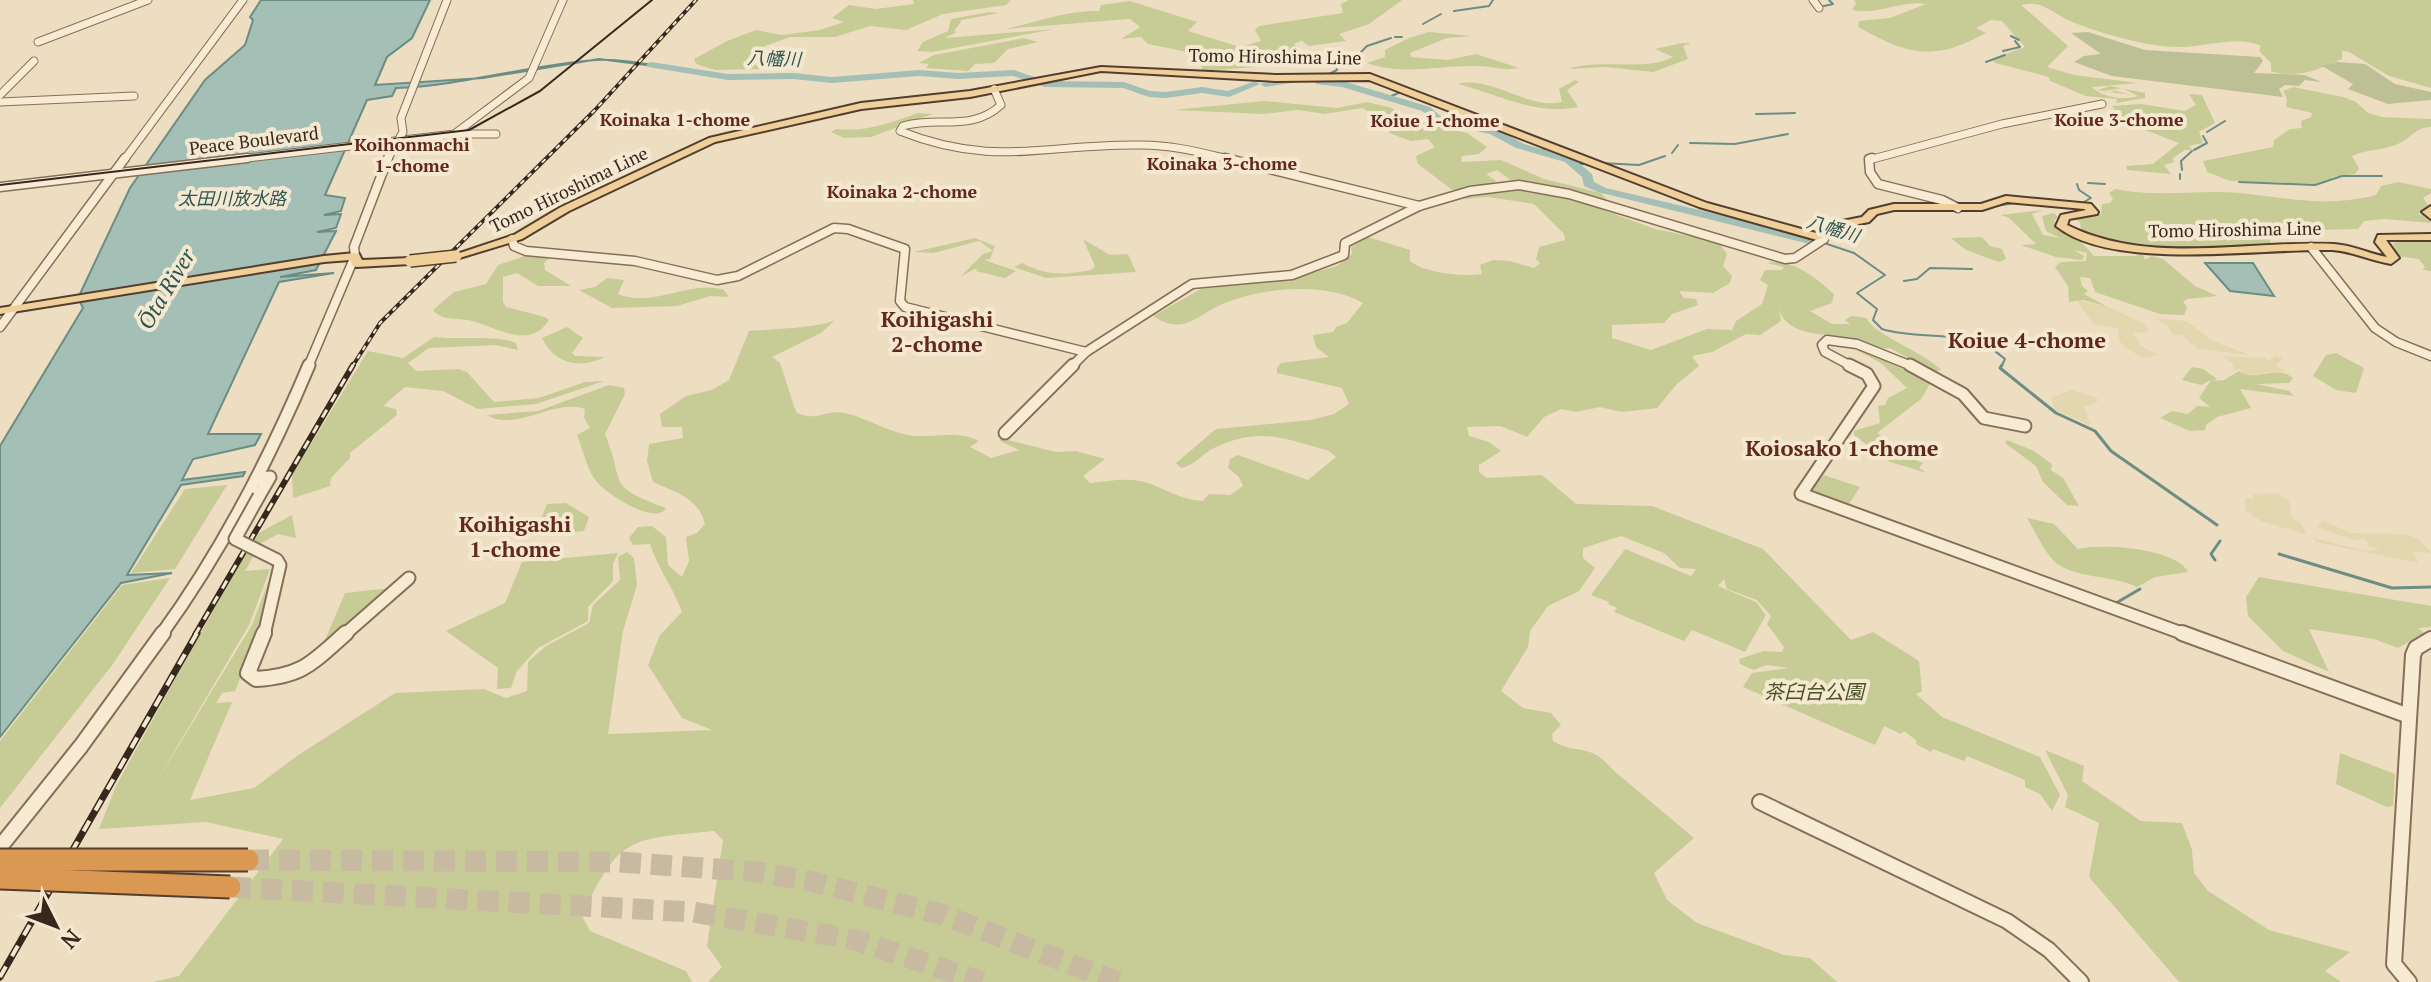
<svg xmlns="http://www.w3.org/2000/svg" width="2431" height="982" viewBox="0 0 2431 982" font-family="'PT Serif','Noto Sans JP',serif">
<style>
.farmland{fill:#e2d7af}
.green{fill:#c7cb96}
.cemetery{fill:#bdbf95}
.water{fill:#a4bfb6;stroke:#6b8d83;stroke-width:2}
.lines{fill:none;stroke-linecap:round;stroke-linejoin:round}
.stream-far1{stroke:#6b8d83;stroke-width:2}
.stream{stroke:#6b8d83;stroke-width:3}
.river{fill:#a4bfb6;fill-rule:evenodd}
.highway-tunnel{stroke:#c8baa1;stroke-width:21;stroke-dasharray:21 10;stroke-linecap:butt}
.minor-far3-casing{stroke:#866f59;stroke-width:9}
.minor-far2-casing{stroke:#866f59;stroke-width:11}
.minor-far1-casing{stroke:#866f59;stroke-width:15}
.minor-casing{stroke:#866f59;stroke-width:18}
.major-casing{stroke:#543d2e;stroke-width:4}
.minor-far3{stroke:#f8ebd4;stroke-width:7}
.minor-far2{stroke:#f8ebd4;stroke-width:8}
.minor-far1{stroke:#f8ebd4;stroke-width:11}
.minor{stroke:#f8ebd4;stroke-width:14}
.major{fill:#f0d09a;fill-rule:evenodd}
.tram{stroke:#36281d;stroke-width:2}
.rail-far2-casing{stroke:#36281d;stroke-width:4}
.rail-far1-casing{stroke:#36281d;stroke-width:6}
.rail-casing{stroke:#36281d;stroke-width:7}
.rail-far2{stroke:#f5e8d1;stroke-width:2;stroke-dasharray:5;stroke-linecap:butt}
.rail-far1{stroke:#f5e8d1;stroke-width:3;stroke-dasharray:9;stroke-linecap:butt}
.rail{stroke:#f5e8d1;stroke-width:4;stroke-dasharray:12;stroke-linecap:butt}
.minor-bridge-casing{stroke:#866f59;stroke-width:15;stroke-linecap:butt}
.major-bridge-casing{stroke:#543d2e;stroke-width:14;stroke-linecap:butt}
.highway-bridge-casing{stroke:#543d2e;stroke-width:25;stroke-linecap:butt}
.minor-bridge{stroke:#f8ebd4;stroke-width:11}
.major-bridge{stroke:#f0d09a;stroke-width:11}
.highway-bridge{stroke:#db9853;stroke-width:21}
.labels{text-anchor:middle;stroke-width:8;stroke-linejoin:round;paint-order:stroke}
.far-street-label{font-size:18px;fill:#36281d;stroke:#f5e8d1}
.far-water-label{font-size:18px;font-style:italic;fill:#2d5651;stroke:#f5e8d1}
.far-neighbourhood-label{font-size:18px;font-weight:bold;fill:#62281e;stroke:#f5e8d1}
.park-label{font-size:20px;font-style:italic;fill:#495224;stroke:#f5e8d1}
.water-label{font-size:22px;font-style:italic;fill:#2d5651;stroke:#f5e8d1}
.neighbourhood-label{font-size:22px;font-weight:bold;fill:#62281e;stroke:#f5e8d1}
</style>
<rect width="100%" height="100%" fill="#eddec2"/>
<g class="farmland">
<polygon points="2077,300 2106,306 2145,324 2149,329 2143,333 2133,332 2141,346 2158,355 2142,358 2124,346 2119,340 2118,328 2093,324"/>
<polygon points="2154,318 2186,321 2213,341 2250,355 2198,349 2181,335 2173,335 2168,326"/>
<polygon points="2221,356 2267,358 2266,362 2276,356 2283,358 2276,366 2287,371 2245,375 2239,369 2233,371 2233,364"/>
<polygon points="2071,390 2097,398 2098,401 2089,406 2084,406 2090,425 2055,410 2051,398"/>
<polygon points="2277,493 2289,501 2292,518 2301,523 2307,535 2261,521 2246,511 2245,497 2252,499 2254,494"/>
<polygon points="2323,521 2352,533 2405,534 2419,539 2431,553 2413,552 2418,563 2316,542 2314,538 2366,551 2380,550 2367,545 2369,543 2365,539 2353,540 2317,527"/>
</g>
<g class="green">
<polygon points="913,0 1011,0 1006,5 943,14 906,30 870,26 835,37 790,37 765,46 767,55 753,62 760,69 715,70 696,64 694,59 727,41 756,30 782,35 820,30 844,22 832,18 849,5 876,9 914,4"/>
<path d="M1349,0h53l-33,24 -30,10 7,7 -37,5 -7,-5 5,-3 -13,6 5,6 -8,7 -36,6 3,1 -2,3 -53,4 -6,-17 -49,-10 -7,-7 -20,2 19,-12 -10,-8 -125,10c33,-7 61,-19 94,-18l2,-6 29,-4 67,21 -9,9 52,16 21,-6 -6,-11 4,-4 84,-13 -2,-9z"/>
<path d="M1854,0h577v88l-42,-12 -40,-24 -7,-1v8c-22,10 -47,21 -71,12v-8l-12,-12 2,-5c-23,-11 -55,1 -79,1 -15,0 -30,-2 -44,-5 -22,-5 -51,-13 -72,-23 -16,-8 -25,-19 -45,-14l47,41 -21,21 27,8 64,8 -46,4c9,10 33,14 46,9l-16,-8 -18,3 9,2v-3l18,5 -33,-5 12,-4 35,7v5l-29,5 1,-4 -31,-3 -36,-15 -1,-4 -54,-14 -3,-4 33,-12 -23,-26 -11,-1 -15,8 10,5c-53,29 -77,22 -128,-6l1,-6 31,-3 36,-14c-24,-4 -50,12 -74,6l4,-7z"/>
<polygon points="989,12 999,13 962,20 954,31 957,32 945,38 1055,29 932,52 917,51 923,42 948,31 951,19"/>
<path d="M1429,32l42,4 -24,2 -37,15 1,4 37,3 28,-6 43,14c-19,3 -25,-2 -42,-2 -36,-1 -74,10 -110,-3l18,-6v-7l24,-12z"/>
<polygon points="1024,38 1038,42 1008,49 994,63 975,64 968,71 926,68 929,64 919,63 934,55"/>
<path d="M1682,43h9l-8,3 5,13 -35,13 -47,-5 -38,2c33,-11 76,3 105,-12l-18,-8z"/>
<path d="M1575,80l4,2 -12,8 11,17c-42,9 -80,-13 -120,-23 34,-9 69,26 104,18l-3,-13z"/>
<path d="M2293,87l50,10 13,5 12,11 14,4 49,2v8c-15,0 -20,11 -33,17 -15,7 -32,5 -46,12l7,13 -4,5 -22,3 -11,7 -92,-3 -23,-9 -4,-11 70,-14 1,-7 16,-11 12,-1 -1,-7 10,-4 1,-4 -26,-6 1,-8 -4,-8z"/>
<polygon points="2189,94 2202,95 2215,123 2199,132 2203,143 2189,146 2192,150 2185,150 2173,158 2174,162 2164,165 2171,174 2127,170 2126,166 2153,164 2179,143 2124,122 2112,106 2141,104 2185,111 2196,105"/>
<polygon points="1264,101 1337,108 1367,102 1392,108 1400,115 1421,122 1467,133 1487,147 1479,154 1462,156 1461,162 1501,160 1544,179 1601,193 1609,203 1513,182 1497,170 1486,174 1496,181 1487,187 1456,193 1418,164 1416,156 1435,147 1428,139 1411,141 1389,133 1393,126 1390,123 1362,108 1325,114 1298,110 1263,114 1173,110"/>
<path d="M918,113l15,1 -62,23 -27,1 -13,-6 5,-3c33,3 53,-6 82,-16z"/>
<path d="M2398,182l33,7v4l-8,5 5,7 -10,9 13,4v5l-46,-4 -21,2 -6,8 -46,1 -12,7 -31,1 3,7 -115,4 -79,-17 3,-2 -1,-8 -7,-4 28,-4 1,-10 8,-1 3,-4 -4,-6 6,-4c42,9 84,0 125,4 51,5 85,15 136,2l5,-9z"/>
<path d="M1519,188l46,8 90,33 63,13 9,12 -4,12 9,10 -2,7 -17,10 -34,-2 5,7 12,1 2,6 -26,9 -8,9 -52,2v13l39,12 56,-21 25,1 4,-9 26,-17 6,-19 -8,-5 5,-10h17l2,-3 -17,-4c25,-5 48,14 67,31l-2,9 -22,8 22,13h18l-5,-4 6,-4 16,2c3,15 59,35 74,52l-8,2 -43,-24c-17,3 -27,-9 -44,-11 -21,-3 -61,-1 -67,-29l2,13 -21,14 -14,-1 -34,18 -20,4 7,10 -22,18 -20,24 -35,4 -22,-5 -24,5 -15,-3 -17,8 -17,20 -27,-11 -33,1 2,9 20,6 12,9 -22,14v7l8,6 55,-3 34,29 76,2 111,43 88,91 22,-8 46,29 3,30 -6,3 26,23 98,40 20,38 -8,16 -12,-17 -15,-7v-7l-58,-24 -3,5 -31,-12 -2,3 -15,-8 1,-3 -13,-10 -3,3 -17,-8 -9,19 -132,-58 9,-14 37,-5 -23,-3 -12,5 -14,-6 -1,-5 25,-8 18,1 2,-5 -17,-23 4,-8 -14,-16 -30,-11 -3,-10 -6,7 38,16 10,13 -21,37 -53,-22 -8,11 -70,-29 3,-4 -9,-4 1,-2 -18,-7 34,-46 66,27 5,-7 -16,-1 -16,-15 -43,-17 -38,12v10l12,10 -16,23 -31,15 -18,25 -2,16 -27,44 22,17 28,5 10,12 -9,9 1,7c24,15 36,0 60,29l81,68 -40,35 13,27 30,23 87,32 26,3 27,24h-1129l14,-15 -15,-21 16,-106 -9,-9c-84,8 -95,5 -132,85l8,15 96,40 6,11h-539l26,-6 104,-137 -77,-17 -107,7 17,-43 139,-251 37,-20 4,23 -18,-4 -18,10 -15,27 25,-2 -21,56 -95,161 98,-161 21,-55 -10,51 -28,70 -13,2 -6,10 16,-1 -42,98 64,-12 43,-32 98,-63 89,-4 22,9 21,-7 1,-29 18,-16 43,-23 4,-18 27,-25 -2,-23 9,-5 7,6 3,27 -14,46 -15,103 104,-4 -30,-12 -34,-53 12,-30 22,-23c-9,-25 -24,-43 -32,-68l-17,1 -4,-7 9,-11 14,-1 14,11 2,28 14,12 7,-16 -3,-24 11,-4 8,-9c-6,-26 -30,-32 -52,-42l-6,-21 2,-17 34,-6 -1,-11h-20l-2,-13 26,-18 26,-6 17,-10 20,-49c21,-2 70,-3 86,-11l-14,13 -49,24 8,6 16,49c19,11 29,-3 48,1 25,5 46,21 72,23 23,1 41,-6 63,5l-9,6 21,11 28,-8 -19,-9v-3l56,14 20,-1 29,8 -22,17 7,7c19,-2 40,-6 58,0 20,7 33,17 55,18l6,-7 21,1 13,-9 -4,-9 -11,-9 2,-9 8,-4 70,25 28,-23 -7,-6c-45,-13 -71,-25 -117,-2 -11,6 -18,17 -31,19l-5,-5 40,-34 95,-9 23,-6 15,-10 -7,-16 -65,-15v-5l4,-5 48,-6 -13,-10 -3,-12 20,-3 3,-5 11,-4 16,-20c-35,-21 -100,-16 -138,0 -28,11 -40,34 -72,13l48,-27 89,-10 47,-13 15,-12 -1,-7 17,-10 42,13v11c14,12 53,16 72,13l-2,-9 13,-5 17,1 24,7 6,-5 -4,-4 3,-12 26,-7 -1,-6 -30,-30 -46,-7 -23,2 1,-4z"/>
<polygon points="2043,210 2032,214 2043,235 2060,238 2046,231 2042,216 2054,213 2058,217 2054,221 2057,227 2086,239 2081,242 2094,256 2137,256 2136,250 2142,251 2145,260 2152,256 2163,259 2195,286 2217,296 2187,299 2183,302 2187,307 2184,315 2160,314 2095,292 2090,278 2080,277 2082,286 2088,291 2084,294 2106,306 2083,300 2069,302 2068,286 2055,267 2061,262 2086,261 2087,253 2074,250 2084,256 2082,260 2056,257 2021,245 2036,244 2009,218 2001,215"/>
<polygon points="1982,237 1990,246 2002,249 2006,259 1999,262 1966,250 1951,238"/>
<polygon points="975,238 995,246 990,259 984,260 1016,271 1005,278 976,271 977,268 961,276 983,254 993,251 979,241 934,253 914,252"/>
<path d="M1083,239l27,16 18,-1 8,18 -90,6 -32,-11 8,-4c25,13 42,12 69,7l4,-4z"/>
<polygon points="2431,242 2431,271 2423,270 2425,267 2419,259 2397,256 2393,243 2398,242"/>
<path d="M525,256l25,1 -6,6 1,7 26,16h-33l-21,-13 -14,4v25l3,5 39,10 4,3c-20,32 -56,5 -81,0 -14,-2 -25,1 -35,-10l21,-18 32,-8 12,-19z"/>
<path d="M607,278l17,2 -6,14c36,15 71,-15 106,-4l5,7 -19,-1 -33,10 -65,2 -33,-18 16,-3z"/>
<path d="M567,327l16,11 -11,15 3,3 30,1c-27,13 -51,6 -63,-19z"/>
<path d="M434,337c23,3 63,-2 82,6l2,7 -22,-5 -67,3 -21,15 8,8 43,-2 8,3 27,30 45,-4 46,-16 19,-1 -68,23 -58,5 -35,-18 -38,-4 -22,19 13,3 1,6 -47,38v5l-19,20 -1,8 -37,12 -1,-23 76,-124 35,7z"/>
<polygon points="1858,348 1931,382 1921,399 1877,433 1897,449 1895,452 1923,463 1919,468 1927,473 1890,462 1854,435 1854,431 1880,423 1878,406 1885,405 1888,398 1907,388 1881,363 1856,350"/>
<polygon points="2336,353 2364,368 2356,393 2336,390 2313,376 2326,355"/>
<path d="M2192,367l11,2 14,10 -4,2 11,-1 15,-9c16,12 38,-7 54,7l-4,5 -33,1 33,7 5,5 -54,-7 11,19 -34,9 -11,8 -1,5 -15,1 -30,-13 12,-7 16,3 9,-8 13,1 -11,-9 12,-18 -10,5 -19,-5z"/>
<path d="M609,385l15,3 1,6 -20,40c21,51 -1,51 61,74 -10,18 -58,-13 -69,-26 -10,-11 -14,-33 -20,-47l13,-7 -6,-10 1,-9c-31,-11 -69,24 -98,6l51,-4z"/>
<polygon points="2007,440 2034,451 2052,464 2051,470 2063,478 2079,506 2067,505 2043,482 2036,466 2005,443"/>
<polygon points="1824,475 1860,487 1847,507 1814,495 1810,491"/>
<polygon points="227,485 175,569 131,573 185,489"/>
<polygon points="566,503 589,517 584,531 534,536 547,504"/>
<path d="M2027,518l27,6 24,25c25,-6 98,-1 110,23l-33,5 -18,10c-25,-12 -55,-8 -78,-22 -12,-7 -24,-34 -32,-47z"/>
<polygon points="618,553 613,564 613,581 588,607 588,621 538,648 517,671 511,688 497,689 498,668 446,631 505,603 522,562"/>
<polygon points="2259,577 2431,606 2431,627 2418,628 2424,633 2398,648 2374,639 2309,629 2329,672 2283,651 2248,616 2246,597"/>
<polygon points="170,578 113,664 0,808 0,741 122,585"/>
<polygon points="391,588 327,642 325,640 345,593"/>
<polygon points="2045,750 2084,766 2082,781 2141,821 2182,823 2192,850 2194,873 2208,891 2269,930 2350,952 2325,971 2341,982 2179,982 2089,877 2099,823 2065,807 2068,795"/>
<polygon points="2340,753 2395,774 2393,806 2387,807 2336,784"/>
</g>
<g class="cemetery">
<polygon points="2088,32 2145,50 2260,57 2263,61 2254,73 2304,75 2322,82 2305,80 2299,86 2285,85 2279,89 2283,97 2112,76 2074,62 2084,56 2101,54 2071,33"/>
<polygon points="2337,62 2365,64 2395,84 2431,92 2431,100 2388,104 2348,89 2353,84 2322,66"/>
</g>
<g class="water">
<path d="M261,0h169l-18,38 -25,19 -12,28 108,-7 116,-19 71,9c-24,-4 -49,-9 -74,-8 -68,5 -135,26 -200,28l-4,8 -25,4 -42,95 20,3 -4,13 -17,4 17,-1 -5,14 -19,4 19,-1 -20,39 -36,7 54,-4 -55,9 -71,152h53l-6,11 -62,14 -11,21 63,-8 -2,4 -62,9 -54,90 45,-2 -51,10 -121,154v-291l83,-138 -5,-10 52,-110 75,-108 40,-35 8,-25 -3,-3z"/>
<polygon points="2205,263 2253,263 2274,296 2230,291"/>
</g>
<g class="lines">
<g class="stream-far1">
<polyline points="1824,6 1833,4 1829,0"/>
<polyline points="1454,11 1489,6 1493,0"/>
<polyline points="1423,24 1441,14"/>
<polyline points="2011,36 2019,40"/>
<polyline points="1395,37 1402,37"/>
<polyline points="2003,51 2020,47 2015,41"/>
<polyline points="1357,56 1367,46 1391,38"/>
<polyline points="1986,62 2005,55"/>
<polyline points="1338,64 1356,57"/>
<polyline points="1327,75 1337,70 1336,66"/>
<polyline points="1291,81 1300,81"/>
<polyline points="1389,97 1403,91"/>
<polyline points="1756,114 1795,113"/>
<polyline points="2207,132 2225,121"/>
<polyline points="1690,143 1735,144 1788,134"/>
<polyline points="2194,150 2207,143 2203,136"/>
<polyline points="1539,151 1549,148"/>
<polyline points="1672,153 1678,145"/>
<polyline points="1601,163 1639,165 1665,156"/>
<polyline points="1576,164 1588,164"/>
<polyline points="2182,170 2181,161 2192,151"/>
<polyline points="2180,174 2180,179"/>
<polyline points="2239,182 2315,185 2342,176 2382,176"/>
<polyline points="2088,183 2105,184"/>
<polyline points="2077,184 2079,190 2091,198 2082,203"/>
<polyline points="1995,206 2015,203"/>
<path d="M1824,243l30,10 31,22 -28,18 20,16 -4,11 9,9c43,13 87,-3 123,30l-4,8"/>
<polyline points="1904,281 1917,279 1930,268 1972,269"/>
</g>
<g class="stream">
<polyline points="2002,365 2000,368 2056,413 2095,431 2111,451 2217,525"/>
<polyline points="2279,554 2392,588 2431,587"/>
<polyline points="2215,560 2211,554 2220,541"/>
<polyline points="2116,603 2140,589"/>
</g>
<g class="river">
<polygon points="651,62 728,74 793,73 832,77 919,70 958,73 1014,70 1046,81 1124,82 1150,91 1166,92 1202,87 1228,91 1255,81 1260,84 1229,97 1202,93 1166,98 1149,97 1123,88 1045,87 1013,76 958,79 919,76 832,83 793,79 728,80 648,67 646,65"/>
<polygon points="1288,78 1293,81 1291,83 1265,87 1260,84"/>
<polygon points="1319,79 1346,82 1430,107 1444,119 1497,129 1524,144 1573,158 1592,174 1594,182 1606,188 1818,238 1820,241 1814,245 1598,192 1584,186 1582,177 1565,162 1516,148 1490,134 1437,123 1422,111 1342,87 1316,84 1316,80"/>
</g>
<g class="highway-tunnel">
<polyline points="248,860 619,862 758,872 814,882 943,915 1118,982"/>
<polyline points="230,887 693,912 856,940 982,982"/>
</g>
<g class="minor-far3-casing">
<g id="minor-far3">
<polyline points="1813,0 1819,8"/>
<polyline points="38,42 148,0"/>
<path d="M994,89l7,16c-29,27 -63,11 -98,21l-3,5c95,38 148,12 242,14 32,0 60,8 91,15"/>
<polyline points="0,95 34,61"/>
<polyline points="0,102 134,96"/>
<polyline points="457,132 529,78 563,0"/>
<polyline points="124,160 243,0"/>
<polyline points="230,160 455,134 496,134"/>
<polyline points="387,160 403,132 401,118 447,0"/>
<polyline points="1869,160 2002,124 2102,104"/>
</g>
</g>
<g class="minor-far2-casing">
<g id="minor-far2">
<polyline points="1225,158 1419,206"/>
<polyline points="1872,158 1869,159 1870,172 1878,184 1942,200 1958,208"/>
<polyline points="0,187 247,158"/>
<polyline points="512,239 514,246 526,251 635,261 717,280 738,276 834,228 848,229 905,249 900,301 905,307 1086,352"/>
<polyline points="2311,247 2375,328 2396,342 2431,356"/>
<polyline points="0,327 125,158"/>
<polyline points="308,367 355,256 354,247 388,158"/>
<polyline points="1071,367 1086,352 1192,284 1292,275 1344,255 1345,243 1419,206 1470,191 1519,185 1569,194 1785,259 1795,258 1824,239"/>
<polyline points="1853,367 1825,352 1822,345 1827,340 1857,344 1914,367"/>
</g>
</g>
<g class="minor-far1-casing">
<g id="minor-far1">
<polyline points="1849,365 1867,374 1874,386 1801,494 2187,635"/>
<polyline points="1910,365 1963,394 1984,418 2025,426"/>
<polyline points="1005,433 1073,365"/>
<polyline points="256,479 270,477 259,496"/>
<path d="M161,635c61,-84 108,-175 148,-270"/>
<polyline points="264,635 280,565 277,560"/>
<polyline points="344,635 409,578"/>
</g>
</g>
<g class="minor-casing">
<g id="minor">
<path d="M264,633l-16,40 8,6c47,-3 56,-16 90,-46"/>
<polyline points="2182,633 2409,716"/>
<polyline points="1760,802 2007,921 2049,950 2081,982"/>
<polyline points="0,847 81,746 163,633"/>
<polyline points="2409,982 2394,964 2413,655 2416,648 2431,639"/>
</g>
</g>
<g class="major-casing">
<g id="major">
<path d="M1101,67l175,8 94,-1 337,129 109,30 26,-12 20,-4 7,-7 25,-6h87l25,-8 85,8 7,8 -1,2 -28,5 -2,6c83,41 178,15 267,19 19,1 35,10 53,13l-12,-15 3,-7 53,-1v6h-45l13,18 -8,6c-20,-3 -39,-13 -59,-14 -72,-2 -219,22 -276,-24l5,-11 25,-5 -2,-1 -77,-7 -25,8h-88l-17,4 -8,8 -20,4 -32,14 -118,-33 -330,-127 -93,1 -175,-10 -131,26 -109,12 -146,33 -146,69 -47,28 -66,20 -5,-3 63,-21 47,-28 148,-69 152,-35 109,-12z"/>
<polygon points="2431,206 2431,219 2422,212"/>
<polygon points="355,253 359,254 362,260 410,258 415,261 410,264 357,267 353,266 350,260 324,262 0,314 0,308 324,256"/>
</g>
</g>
<use href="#minor-far3" class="minor-far3"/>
<use href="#minor-far2" class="minor-far2"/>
<use href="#minor-far1" class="minor-far1"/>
<use href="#minor" class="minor"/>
<use href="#major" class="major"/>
<polyline class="tram" points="0,185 469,130 540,91 652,0"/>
<g class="rail-far2-casing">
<polyline id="rail-far2" points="352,367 380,323 595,110 696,0"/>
</g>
<g class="rail-far1-casing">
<polyline id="rail-far1" points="195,635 353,365"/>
</g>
<g class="rail-casing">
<polyline id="rail" points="0,977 197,633"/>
</g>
<use href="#rail-far2" class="rail-far2"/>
<use href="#rail-far1" class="rail-far1"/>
<use href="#rail" class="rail"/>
<g class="minor-bridge-casing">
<polyline id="minor-bridge" points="259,496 235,539 277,560"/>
</g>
<g class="major-bridge-casing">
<polyline id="major-bridge" points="410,261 456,256"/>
</g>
<g class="highway-bridge-casing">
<g id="highway-bridge">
<polyline points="0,860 248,860"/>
<polyline points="0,878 230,887"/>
</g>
</g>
<use href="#minor-bridge" class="minor-bridge"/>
<use href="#major-bridge" class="major-bridge"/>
<use href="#highway-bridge" class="highway-bridge"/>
</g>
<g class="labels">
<g class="far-street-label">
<text transform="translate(1275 57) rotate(1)" y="6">Tomo Hiroshima Line</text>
<text transform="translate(254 141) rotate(-7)" y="6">Peace Boulevard</text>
<text transform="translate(569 190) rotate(-26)" y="6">Tomo Hiroshima Line</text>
<text transform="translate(2235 230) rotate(-1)" y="6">Tomo Hiroshima Line</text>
</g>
<g class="far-water-label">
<text transform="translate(774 59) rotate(2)" y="6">八幡川</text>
<text x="232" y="205">太田川放水路</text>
<text transform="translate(1833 229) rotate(17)" y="6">八幡川</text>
</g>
<g class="far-neighbourhood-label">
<text x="675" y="126">Koinaka 1-chome</text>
<text x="2119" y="126">Koiue 3-chome</text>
<text x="1435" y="127">Koiue 1-chome</text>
<text x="412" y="151">Koihonmachi<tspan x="412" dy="21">1-chome</tspan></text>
<text x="1222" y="170">Koinaka 3-chome</text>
<text x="902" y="198">Koinaka 2-chome</text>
</g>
<g class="park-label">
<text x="1814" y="699">茶臼台公園</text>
</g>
<g class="water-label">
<text transform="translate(166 289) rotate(-59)" y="8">Ōta River</text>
</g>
<g class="neighbourhood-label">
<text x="937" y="327">Koihigashi<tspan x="937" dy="25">2-chome</tspan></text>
<text x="2027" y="348">Koiue 4-chome</text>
<text x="1842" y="456">Koiosako 1-chome</text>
<text x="515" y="532">Koihigashi<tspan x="515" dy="25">1-chome</tspan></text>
</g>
</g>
<g transform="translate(56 926) rotate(132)" stroke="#f5e8d1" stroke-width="6" paint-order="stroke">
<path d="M0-6L14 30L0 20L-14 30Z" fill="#36281d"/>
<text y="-12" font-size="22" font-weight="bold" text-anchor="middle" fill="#36281d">N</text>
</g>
</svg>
